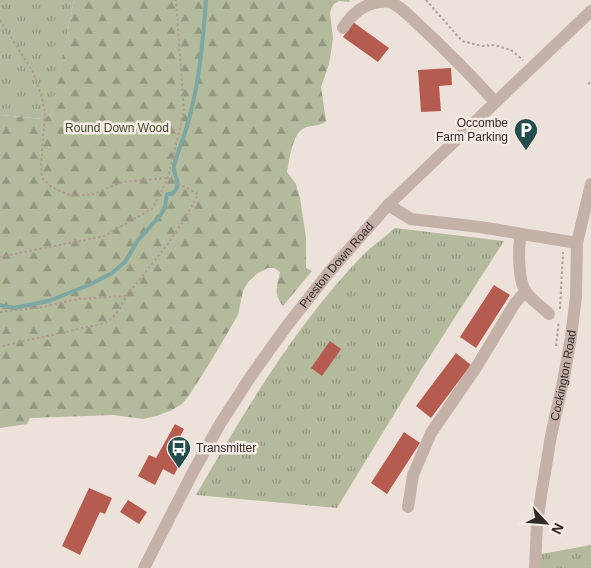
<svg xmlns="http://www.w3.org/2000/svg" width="591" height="568" viewBox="0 0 591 568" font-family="Arial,sans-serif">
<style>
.grass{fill:url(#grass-tufts)}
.forest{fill:url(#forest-firs)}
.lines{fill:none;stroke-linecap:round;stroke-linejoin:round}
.stream{stroke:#7da7a3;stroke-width:4}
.building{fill:#b55b50}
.path{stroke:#af9b92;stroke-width:2;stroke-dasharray:2.5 2.5;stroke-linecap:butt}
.minor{stroke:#c4b1a8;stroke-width:12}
.labels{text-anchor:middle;stroke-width:5;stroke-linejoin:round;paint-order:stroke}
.poi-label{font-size:12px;fill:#322927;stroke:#f6ece6;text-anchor:end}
.park-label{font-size:12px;fill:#454c2e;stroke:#f6ece6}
.street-label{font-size:12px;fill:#322927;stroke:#f6ece6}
</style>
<defs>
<pattern id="grass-tufts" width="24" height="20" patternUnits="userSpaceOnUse" patternTransform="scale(1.25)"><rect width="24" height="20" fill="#b4ba9c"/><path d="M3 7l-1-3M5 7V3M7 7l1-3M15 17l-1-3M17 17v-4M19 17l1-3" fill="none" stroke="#93977f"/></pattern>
<pattern id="forest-firs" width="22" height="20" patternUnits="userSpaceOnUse" patternTransform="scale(1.25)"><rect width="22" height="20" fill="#b4ba9c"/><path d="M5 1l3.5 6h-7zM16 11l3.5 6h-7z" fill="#93977f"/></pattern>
</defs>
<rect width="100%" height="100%" fill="#ede2da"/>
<g class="grass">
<polygon points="0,0 74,0 53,105 51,113 44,119 0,115"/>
<path d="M395,228l109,13 -83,129 -84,138 -141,-13c48,-83 100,-171 167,-240 10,-10 22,-18 32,-27z"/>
<polygon points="591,545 591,568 540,568 541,554"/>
</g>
<path class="forest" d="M74,0h276l-1,2 -10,-1 -4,2 -3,4 -2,6 3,25 -2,14 -2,12 -8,23 5,34c-6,5 -12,4 -19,6 -15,4 -17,31 -20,45l9,12 4,14 6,40v30l6,3 -29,35c-10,-12 -6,-20 -3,-34l-6,-4h-6l-10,5 -10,9 -5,9 -5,24 -27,46 -21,33 -8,10 -10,6 -16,6 -13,3 -30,-4 -83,3 -3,6 -27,4v-313l44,4 7,-6z"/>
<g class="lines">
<path class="stream" d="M0,305l13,3 36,-7 42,-17 21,-11 13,-11 13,-22 22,-24 5,-9 2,-13h5c10,-9 4,-14 2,-24 -1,-3 1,-8 2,-11 4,-15 11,-29 14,-44 10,-37 13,-77 16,-115"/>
</g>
<g class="building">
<polygon points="353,22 389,48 378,62 343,37"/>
<polygon points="451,68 452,85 439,86 441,111 421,112 418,70"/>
<polygon points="494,285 510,295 476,348 460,337"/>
<polygon points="330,341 341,349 322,376 311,368"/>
<polygon points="456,353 471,365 431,418 416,406"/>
<polygon points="175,424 184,429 174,448 185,454 174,475 163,469 155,485 138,476 149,455 156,458"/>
<polygon points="404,432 420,443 387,494 371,483"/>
<polygon points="89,488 112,498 105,514 100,512 80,555 62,546"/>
<polygon points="128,500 147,512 139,524 120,512"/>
</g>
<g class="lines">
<g class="path">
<polyline points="426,0 462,41 482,46 494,45 511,50 523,60"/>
<path d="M0,20l33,52 8,22 4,19 -4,51 1,14 11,10 19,8 22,-2 28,-12 46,-4 30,16c-18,38 -44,67 -70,100 -6,8 -10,21 -20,27 -6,4 -15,5 -22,6 -29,8 -58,12 -86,20"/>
<polyline points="588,84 591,82"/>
<polyline points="0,257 104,236 153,208 168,178 184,111 176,0"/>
<polyline points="560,309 563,252"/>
<polyline points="0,312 42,307 78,299 126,296"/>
<polyline points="556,346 559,321"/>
</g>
<g class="minor">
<path d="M343,28c10,-16 25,-28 47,-26 11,4 21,16 30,24 26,24 51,49 75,76"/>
<polyline points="388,205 411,219 480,227 577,243"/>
<path d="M521,234c-3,13 -3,47 5,58 5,8 16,15 23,22"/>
<polyline points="408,507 413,475 431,433 477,366 515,303 525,292"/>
<path id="s1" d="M144,568l49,-96 27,-48 31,-48 35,-49 44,-56 58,-66 203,-194"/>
<path id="s2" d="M535,568l2,-44 4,-28 10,-60 13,-59 7,-40 5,-40 1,-54 14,-59"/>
</g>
</g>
<defs>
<g id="parking-pin" transform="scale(1.25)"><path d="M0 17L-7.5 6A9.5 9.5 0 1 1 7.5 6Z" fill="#224d4a" stroke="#f6ece6"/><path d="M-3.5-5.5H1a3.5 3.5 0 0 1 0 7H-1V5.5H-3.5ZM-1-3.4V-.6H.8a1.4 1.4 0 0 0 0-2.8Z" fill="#fff"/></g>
<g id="bus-pin" transform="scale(1.25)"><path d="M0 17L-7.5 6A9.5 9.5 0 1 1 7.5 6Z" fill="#224d4a" stroke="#f6ece6"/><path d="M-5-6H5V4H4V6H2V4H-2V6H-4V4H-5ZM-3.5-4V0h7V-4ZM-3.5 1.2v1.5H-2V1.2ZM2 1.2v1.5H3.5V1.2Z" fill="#fff"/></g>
</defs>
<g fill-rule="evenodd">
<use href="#parking-pin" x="526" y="130"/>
<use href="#bus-pin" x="179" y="448"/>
</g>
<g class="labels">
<g class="poi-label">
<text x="508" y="127">Occombe<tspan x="508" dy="14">Farm Parking</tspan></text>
<text x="196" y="452" text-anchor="start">Transmitter</text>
</g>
<g class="park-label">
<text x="117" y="132">Round Down Wood</text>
</g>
<g class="street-label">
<text dy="4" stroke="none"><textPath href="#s1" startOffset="360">Preston Down Road</textPath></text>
<text dy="4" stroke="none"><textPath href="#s2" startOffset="195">Cockington Road</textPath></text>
</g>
</g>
<g transform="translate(546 523) rotate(116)" stroke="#f6ece6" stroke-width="4" paint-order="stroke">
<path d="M0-4L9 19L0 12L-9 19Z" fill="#322927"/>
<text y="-8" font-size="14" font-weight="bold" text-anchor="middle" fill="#322927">N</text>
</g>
</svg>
